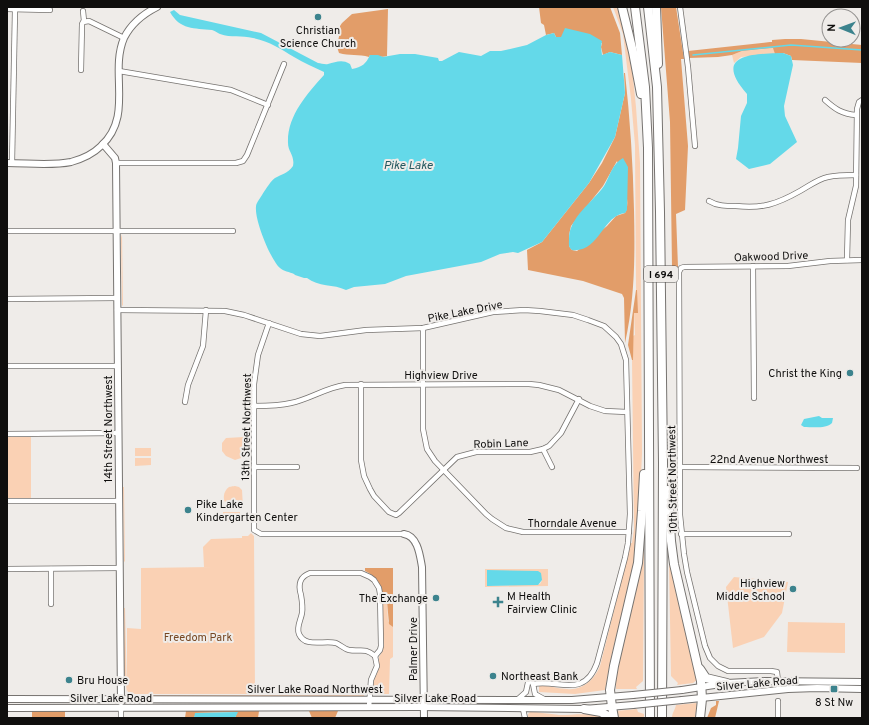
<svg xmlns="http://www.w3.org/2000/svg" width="869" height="725" viewBox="0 0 869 725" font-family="Overpass,sans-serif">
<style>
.green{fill:#fad1b4;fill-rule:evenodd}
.forest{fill:#e29d69;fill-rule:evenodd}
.water{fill:#64d9e9}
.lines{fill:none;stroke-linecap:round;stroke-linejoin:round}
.stream{stroke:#64d9e9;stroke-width:1.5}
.street-casing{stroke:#767370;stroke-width:6}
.secondary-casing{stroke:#767370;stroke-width:8}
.highway-casing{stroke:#767370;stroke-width:10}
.street{stroke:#fff;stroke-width:4.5}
.secondary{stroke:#fff;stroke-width:6}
.highway{stroke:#fff;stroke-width:8}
.secondary-bridge-casing{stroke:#767370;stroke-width:8;stroke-linecap:butt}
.secondary-bridge{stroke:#fff;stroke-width:6}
.poi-dot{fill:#3c838d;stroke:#efece9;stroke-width:1.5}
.labels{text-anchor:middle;stroke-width:4;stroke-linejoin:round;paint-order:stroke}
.shield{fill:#efece9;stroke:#52514f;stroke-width:1}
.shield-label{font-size:10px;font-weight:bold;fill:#0f0e0d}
.poi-label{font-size:11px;fill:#0f0e0d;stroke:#efece9;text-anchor:start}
.street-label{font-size:11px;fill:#0f0e0d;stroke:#efece9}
.park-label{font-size:11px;fill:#764722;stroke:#efece9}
.water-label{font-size:12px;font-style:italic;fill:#25585f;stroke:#efece9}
</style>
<rect width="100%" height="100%" fill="#efece9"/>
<g class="green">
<path d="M613,7h6l13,61 4,39 4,56 2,290 -4,97 -26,103 -7,37 -30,4 -36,-2v-6c10,-1 18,3 28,3 15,2 28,-10 33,-23l31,-123h1l2,-14 -2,-169h1v-24l2,-1 -1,-22h3v-23h-1l-1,-145 -4,-46 -8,-65z"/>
<polygon points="774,48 775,54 741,57 734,63 732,55 742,51"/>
<polygon points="122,234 123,305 122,306 121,238"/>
<rect x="7" y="437" width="24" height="61"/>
<polygon points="244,437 244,451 241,458 235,460 226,456 222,451 222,443 226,438"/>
<rect x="135" y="448" width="16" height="8"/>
<polygon points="135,458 151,458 151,465 135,466"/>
<path d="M235,486l4,1 3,3 1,17c-5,-1 -12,0 -16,-3 -5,-3 -4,-13 2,-17 0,0 5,-1 6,-1z"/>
<polygon points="123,487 124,487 125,561 124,562"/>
<rect x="223" y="512" width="17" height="10"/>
<polygon points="251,533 254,536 255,694 129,694 127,690 127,628 141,629 141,568 212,567 204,567 203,547 211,539 242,538 242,536 248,536"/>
<polygon points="642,548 644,548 644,556 643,681 636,687 637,689 616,689 616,676 627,629"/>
<polygon points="671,561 697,680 693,683 677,685 678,683 671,676 669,562"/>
<path d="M485,569h63v17l-63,1zM487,570l55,10 -2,4 -53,2z"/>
<polygon points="734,577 788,582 782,613 764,637 733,648 726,587"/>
<polygon points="382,595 385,596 387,601 388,621 393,627 393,657 390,659 389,694 372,694 374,680 379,668 379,657 383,650"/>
<polygon points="124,608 125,608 127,693 124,672"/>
<polygon points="788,622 845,623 845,653 787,652"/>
<rect x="135" y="695" width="229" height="1"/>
<path d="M696,703l1,1 -2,14h-23c0,-5 3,-8 4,-13z"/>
<polygon points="637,709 638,712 644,714 644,718 617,718 616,711"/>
<path d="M530,712c10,0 19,2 29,3 16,0 33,-3 48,3h-23l-7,-1 -49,1v-4z"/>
</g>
<g class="forest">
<polygon points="539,7 610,7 620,33 622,55 610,52 603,55 601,47 602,43 561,37 556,37 554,33 546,35 544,25 541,23"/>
<polygon points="661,7 676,7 684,59 681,59 688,146 685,210 676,214 678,267 672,267 670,122"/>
<path d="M388,9l-1,47c-6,2 -11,-1 -17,-1l-1,2c-10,-3 -20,-1 -30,-4 -4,-10 2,-17 1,-27l2,-3 10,-9z"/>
<polygon points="785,39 801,39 862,45 862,63 792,60 791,56 783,53 775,54 773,48 742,51 732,55 718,57 689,58 688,51 770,42 772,42 772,40"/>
<path d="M624,73h1c5,45 8,91 9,137 1,45 1,88 -9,133l-1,-45 -2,-4 -39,-13 -55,-11 -1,-20 15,-8 47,-59 13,-20 13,-26 10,-44zM617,161c4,13 15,40 8,52l-9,3 -9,10 -30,25 -5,-1 -3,-4v-11l2,-9 32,-40z"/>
<polygon points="636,290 637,290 638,313 634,313 633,360 632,360 628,345"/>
<path d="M365,568h28v59l-4,-3 -2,-23 -2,-5 -3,-1c-1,-10 -7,-20 -17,-24z"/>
<polygon points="716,701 719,701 715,718 707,718 711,708 716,705"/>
<rect x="32" y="711" width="33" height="7"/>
<polygon points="186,711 259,711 258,718 235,718 237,712 196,713 194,718 185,718"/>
<polygon points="309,711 338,711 335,718 312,718"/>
</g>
<g class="water">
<path d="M174,10l6,5 81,18 57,30c3,0 7,2 10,1 8,-2 14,-5 22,0l2,5c10,-2 14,-5 18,-14h8l5,2 17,-3h15l23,4 1,3h3l17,-9 22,4 9,-5h11l26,-6 19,-10 8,-2 2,4h5l4,-9 25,6 12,7 -1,6 1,8 8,-3 12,3 3,38 -10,44 -26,46 -47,59 -24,11 -5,-1 -13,2 -19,8 -75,14 -21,8 -31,3 -8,3c-12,-6 -28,-3 -39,-12h-3l-9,-3 -1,-1c-4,-2 -11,-3 -14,-6 -9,-7 -29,-55 -23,-65 4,-6 13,-22 18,-25 7,-4 12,-4 18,-12 2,-11 -5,-14 -5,-23 -1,-27 19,-49 36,-68v-3c-10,-5 -20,-9 -30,-15 -13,-8 -25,-16 -41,-19 -11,-3 -22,0 -33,-4 -3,-1 -4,-3 -8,-4 -18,-2 -32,0 -42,-18z"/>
<path d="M783,53l8,3 2,9 -9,41 1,10 12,26 -27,22 -21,5 -13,-10 2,-11 3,-32 6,-13v-9c-35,-40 5,-40 36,-41z"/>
<path d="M623,158l5,9 -1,43 -2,3c-22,2 -26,40 -53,37 -4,-3 -3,-6 -3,-11 0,-22 23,-36 35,-53 6,-10 8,-22 19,-28z"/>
<path d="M819,416l3,2h11l-1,5c-6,6 -20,4 -28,4l-3,-2 3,-6z"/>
<polygon points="487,570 538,571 541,573 542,580 538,585 487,586"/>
<polygon points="238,712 235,718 194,718 195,713"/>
</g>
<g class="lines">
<polyline class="stream" points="693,55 791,45 862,50"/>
<g class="street-casing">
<g id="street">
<polyline points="680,7 688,67 695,146"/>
<polyline points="7,9 50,10"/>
<polyline points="83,11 84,21"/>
<polyline points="81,70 82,24 83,22 89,21 124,38"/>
<polyline points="119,71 231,90 268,105"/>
<path d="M825,100c10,9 17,14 31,15"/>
<polyline points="12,163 15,10"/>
<polyline points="116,163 236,163 243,161 247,155 284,64"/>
<path d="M709,201c8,5 17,5 27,5 26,3 41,-2 64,-15 9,-5 18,-12 28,-14 9,-2 19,-2 28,-2"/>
<polyline points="7,231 233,231"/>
<polyline points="847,260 848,220 856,186 857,109 859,102 862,100"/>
<polyline points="753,266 754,398"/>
<polyline points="7,299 117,298"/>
<path d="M117,310l108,1 19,4 57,19 19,2 46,-6 57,-2 70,-16 31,-2 16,1 33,4 15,5 16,6 12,11 5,7 5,16 4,154 -2,29 -3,15 -28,105c-13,36 -38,16 -64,21"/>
<polyline points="269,323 258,355 254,384 254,530 261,534 404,534"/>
<polyline points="423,328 423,429 427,449 435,461 486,514 492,519 506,528 523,532 629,532"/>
<polyline points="7,366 118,366"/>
<polyline points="361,384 361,460 364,476 370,489 374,496 389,512 396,515 399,513 457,457 476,452 530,452 543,449 549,446 561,433 579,399"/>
<polyline points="185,402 188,385 203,346 206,310"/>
<path d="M253,406c13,0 26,0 38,-3 19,-4 34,-15 54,-18l184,-1 10,1 20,5 31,16 15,5 22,1"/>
<polyline points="7,434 118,433"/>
<polyline points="543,449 552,467"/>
<polyline points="254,467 297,467"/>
<polyline points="681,467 857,468"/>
<polyline points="7,501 119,501"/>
<polyline points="681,534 789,534"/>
<polyline points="7,569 119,568"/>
<path d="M310,573h51l9,4 4,3 5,8 1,6 1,52 -1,4 -5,6c-11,-9 -14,-4 -26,-6 -5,-1 -8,-5 -13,-7 -12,-3 -31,5 -37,-9 -3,-7 2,-14 3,-21 1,-6 0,-12 -1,-18 -3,-10 -2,-18 9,-22z"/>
<polyline points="51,604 51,569"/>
<polyline points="529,678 533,684 535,694 544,699"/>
<polyline points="779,690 777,672 771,671 728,671 718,666 710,658 705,646 687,572 684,554 680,515 679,272 681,268 684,267 788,266 830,261 862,260"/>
<polyline points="517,700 526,692 529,678"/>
<polyline points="778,701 778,718"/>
<polyline points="369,707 371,680 377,666 375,656"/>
<polyline points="121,708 121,718"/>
<polyline points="523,709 525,718"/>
</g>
</g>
<g class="secondary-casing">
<g id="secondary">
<polyline points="103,144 115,158 116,163 121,702"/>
<path d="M7,163c21,0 44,3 64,-1 11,-3 22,-8 30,-16 33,-30 8,-73 23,-108 7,-14 19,-24 33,-31"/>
<path d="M404,534c14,2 16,22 18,33l2,151"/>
<polyline points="682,690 727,683 765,681 862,682"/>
<polyline points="7,699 548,700 572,700 633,695"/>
<polyline points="682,700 788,689 817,688 862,689"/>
<polyline points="7,708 417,707 584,709 633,705"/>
</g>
</g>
<g class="highway-casing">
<g id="highway">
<polyline points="622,7 633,52 641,94"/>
<polyline points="635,7 645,87 648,148 650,718"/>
<polyline points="648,7 657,87 660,212 663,462 662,718"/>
<polyline points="656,7 658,64"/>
<polyline points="668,490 671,541 674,564 701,681 702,699 700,718"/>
<polyline points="700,669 706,678 727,683"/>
<polyline points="584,709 601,712 611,718"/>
<polyline points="614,718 612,707 610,690 614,666 638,563 642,511 644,474"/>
</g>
</g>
<use href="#street" class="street"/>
<use href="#secondary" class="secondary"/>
<use href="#highway" class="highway"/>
<g class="secondary-bridge-casing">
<g id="secondary-bridge">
<polyline points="633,695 682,690"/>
<polyline points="633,705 682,700"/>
</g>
</g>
<use href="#secondary-bridge" class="secondary-bridge"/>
</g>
<g class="poi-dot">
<circle cx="318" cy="17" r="4"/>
<circle cx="850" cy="373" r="4"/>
<circle cx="188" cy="510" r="4"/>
<circle cx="793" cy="589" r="4"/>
<circle cx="436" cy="598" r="4"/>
<path d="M496 596h4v4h4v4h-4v4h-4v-4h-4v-4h4z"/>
<circle cx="493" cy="676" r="4"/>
<circle cx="69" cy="680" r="4"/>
<rect x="830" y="685" width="8" height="8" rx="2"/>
</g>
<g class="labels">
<rect class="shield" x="644" y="266" width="34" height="16" rx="3"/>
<g class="shield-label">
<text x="661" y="278">I 694</text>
</g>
<g class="poi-label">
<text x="318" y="34" text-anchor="middle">Christian<tspan x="318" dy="13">Science Church</tspan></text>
<text x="842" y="377" text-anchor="end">Christ the King</text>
<text x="196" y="508">Pike Lake<tspan x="196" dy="13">Kindergarten Center</tspan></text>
<text x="785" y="587" text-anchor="end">Highview<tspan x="785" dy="13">Middle School</tspan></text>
<text x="507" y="600">M Health<tspan x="507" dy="13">Fairview Clinic</tspan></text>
<text x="428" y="602" text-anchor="end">The Exchange</text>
<text x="501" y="680">Northeast Bank</text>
<text x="77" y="684">Bru House</text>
<text x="834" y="706" text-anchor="middle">8 St Nw</text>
</g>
<g class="street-label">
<text transform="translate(771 256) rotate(-2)" y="4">Oakwood Drive</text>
<text transform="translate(465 311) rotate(-11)" y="4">Pike Lake Drive</text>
<text x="441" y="379">Highview Drive</text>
<text transform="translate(246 427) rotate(-89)" y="4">13th Street Northwest</text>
<text transform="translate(108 429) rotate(-90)" y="4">14th Street Northwest</text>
<text transform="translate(501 443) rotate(-2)" y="4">Robin Lane</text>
<text x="769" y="463">22nd Avenue Northwest</text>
<text transform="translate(672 479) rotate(-91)" y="4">10th Street Northwest</text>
<text x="572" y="527">Thorndale Avenue</text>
<text transform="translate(413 649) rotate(-90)" y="4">Palmer Drive</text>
<text transform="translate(757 683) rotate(-5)" y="4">Silver Lake Road</text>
<text x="315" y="693">Silver Lake Road Northwest</text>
<text x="111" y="702">Silver Lake Road</text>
<text x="435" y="702">Silver Lake Road</text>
</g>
<g class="park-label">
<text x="198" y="641">Freedom Park</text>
</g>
<g class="water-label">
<text x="408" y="169">Pike Lake</text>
</g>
</g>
<rect width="869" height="725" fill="none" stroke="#0f0e0d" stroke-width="16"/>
<g transform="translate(841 28) rotate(271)"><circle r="19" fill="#efece9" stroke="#959391"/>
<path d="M0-3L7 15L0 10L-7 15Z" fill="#3c838d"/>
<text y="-6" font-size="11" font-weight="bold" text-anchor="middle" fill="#0f0e0d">N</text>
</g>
</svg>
